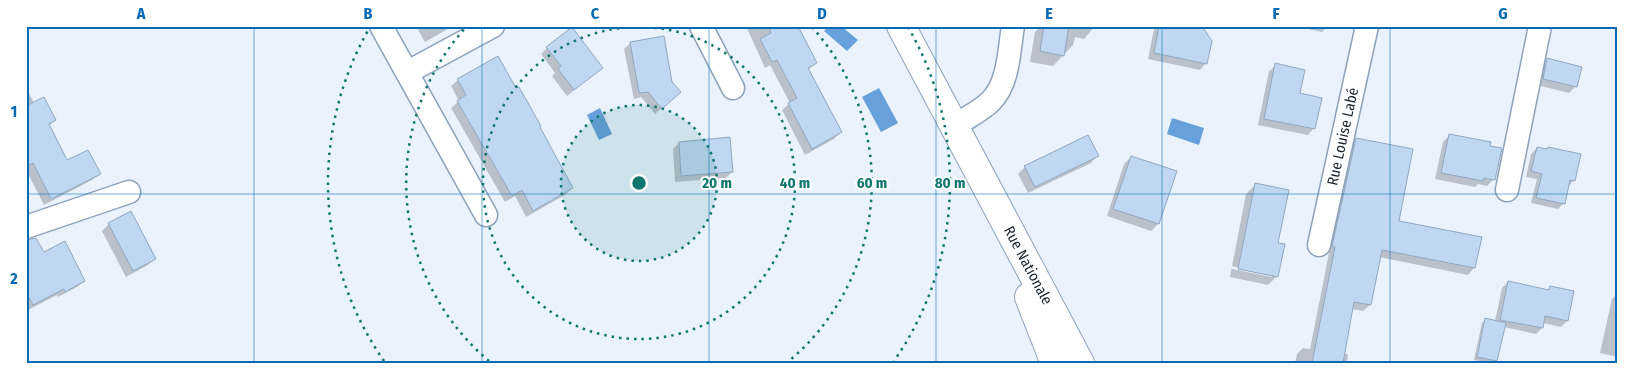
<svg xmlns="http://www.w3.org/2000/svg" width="1644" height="389" viewBox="0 0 1644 389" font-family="'Fira Sans Condensed',sans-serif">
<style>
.water{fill:#67a0da}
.shadow{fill:#0003;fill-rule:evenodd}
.building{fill:#bfd7f0;stroke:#92a8c0}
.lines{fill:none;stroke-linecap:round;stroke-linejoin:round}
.street-casing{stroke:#8da3bb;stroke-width:25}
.secondary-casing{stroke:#8da3bb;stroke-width:30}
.street{stroke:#fff;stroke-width:22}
.secondary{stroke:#fff;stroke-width:28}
.grid{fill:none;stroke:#056ab6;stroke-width:1;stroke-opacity:0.55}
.ring{fill:none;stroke:#0f766e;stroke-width:2.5;stroke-dasharray:2.5 5}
.labels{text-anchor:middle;stroke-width:4;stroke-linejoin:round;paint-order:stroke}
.street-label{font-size:15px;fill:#1a232c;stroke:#fff}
.centre{fill:#0f766e;stroke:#fff;stroke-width:2.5}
.ring-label{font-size:15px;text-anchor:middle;font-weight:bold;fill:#0f766e;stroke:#fff;stroke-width:4;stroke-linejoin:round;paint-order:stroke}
.neatline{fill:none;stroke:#056ab6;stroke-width:2}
.grid-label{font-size:16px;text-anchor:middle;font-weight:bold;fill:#056ab6}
</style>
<rect width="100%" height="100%" fill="#e9f2fd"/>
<g class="water">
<polygon points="829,26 841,26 858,40 847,51 824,31"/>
<polygon points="879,88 898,123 881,132 862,97"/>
<polygon points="600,108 612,134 599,140 587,115"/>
<polygon points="1172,118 1204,128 1199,145 1167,134"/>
</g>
<g class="shadow">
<polygon points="416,26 453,26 425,42"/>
<polygon points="746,26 797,26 816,63 808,70 841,132 834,139 805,155 782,110 790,103 770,65 765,68"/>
<polygon points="1041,26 1095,26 1084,39 1075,37 1073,45 1053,66 1030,62 1035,32"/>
<polygon points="1156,26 1201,26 1206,63 1200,70 1148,59 1154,29"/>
<polygon points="1295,26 1328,26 1322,32"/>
<polygon points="1606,26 1618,26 1618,29"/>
<polygon points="630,43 671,82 673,98 655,114 641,97 634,99 624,49"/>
<polygon points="547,48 601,68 567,96 552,76 555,73 541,54"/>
<polygon points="1547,60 1576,86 1569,93 1537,85 1541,66"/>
<polygon points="1276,65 1314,128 1308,135 1258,125 1269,71"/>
<polygon points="458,80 516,90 572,188 565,195 526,217 515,196 505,202 451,108 459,101 451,86"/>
<polygon points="26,88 34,103 55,120 49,126 66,162 99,173 92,180 44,205 26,170"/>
<polygon points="1449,136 1494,179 1487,186 1478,184 1475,187 1435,179 1443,142"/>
<polygon points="1356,139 1398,222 1480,238 1474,268 1468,275 1379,257 1370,305 1363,311 1352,309 1343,354 1348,354 1347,363 1295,363 1297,354 1303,348 1310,349 1329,253 1326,253 1350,146"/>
<polygon points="679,143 732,172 726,178 675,182 673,149"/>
<polygon points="1537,148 1546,150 1574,180 1568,187 1564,203 1558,209 1531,203 1537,179 1526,177 1531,154"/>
<polygon points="1097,156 1091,163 1028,193 1018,174 1025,167"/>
<polygon points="1131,157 1175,172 1158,224 1151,231 1107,216 1124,164"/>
<path d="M1255,185l22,59v32l-9,9 -38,-8 16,-83zM1232,266l40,8v3l-40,-8z"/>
<polygon points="109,224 155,258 148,265 126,277 102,231"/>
<polygon points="26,254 43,254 84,281 77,287 58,297 57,295 26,311"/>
<polygon points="1508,282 1547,291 1550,287 1567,321 1561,327 1543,323 1542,328 1536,334 1504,327 1496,360 1494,363 1488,363 1474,360 1482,323 1486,320 1495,321 1502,288"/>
<polygon points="1618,293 1618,357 1600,353 1612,299"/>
</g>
<g class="building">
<polygon points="768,26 798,26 817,63 808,68 842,132 812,149 788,103 797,98 777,60 772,62 760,39 771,33"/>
<polygon points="1044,26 1069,26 1064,56 1040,51"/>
<polygon points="1159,26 1202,26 1212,41 1207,64 1154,53"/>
<polygon points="572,27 603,68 574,90 558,69 561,66 546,47"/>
<polygon points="664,36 672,82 681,92 662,109 648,92 639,93 630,42"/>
<polygon points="498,56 516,88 519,87 541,126 540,127 573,188 533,211 522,190 512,196 457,101 466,95 457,79"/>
<polygon points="1547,58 1582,67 1577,87 1543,79"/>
<polygon points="1275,63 1305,70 1300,93 1322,98 1315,129 1264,119"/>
<polygon points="44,97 56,120 49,124 67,160 88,150 101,174 51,199 33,163 26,167 26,106"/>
<polygon points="1449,134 1491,142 1490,146 1502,148 1495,180 1484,178 1483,181 1441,173"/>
<polygon points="1088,135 1099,156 1035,187 1024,166"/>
<polygon points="730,137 733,172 681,176 679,142"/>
<polygon points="1356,138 1413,149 1399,221 1482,237 1475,268 1382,250 1371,305 1354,302 1343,363 1312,363 1335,247 1332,246"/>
<polygon points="1537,147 1547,149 1548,147 1581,154 1575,181 1570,180 1565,204 1536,198 1542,174 1531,171"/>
<polygon points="1131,156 1177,171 1159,224 1113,209"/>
<polygon points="1255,183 1289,190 1278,243 1285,244 1278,277 1238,269"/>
<polygon points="131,211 156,259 133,271 108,223"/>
<polygon points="36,238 44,252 65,241 85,281 65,292 64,289 33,305 26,292 26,240"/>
<polygon points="1508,281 1549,290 1550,286 1574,291 1568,321 1545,316 1543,328 1500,320"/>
<polygon points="1485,318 1506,323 1497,361 1477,357"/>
</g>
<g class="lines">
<g class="street-casing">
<g id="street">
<polyline points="381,26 486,215"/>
<polyline points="701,26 733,88"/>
<polyline points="408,72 493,26"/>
<path d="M955,126c11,-8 26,-15 36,-25 18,-18 18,-51 22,-75"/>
<polyline points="1507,190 1540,26"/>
<polyline points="26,227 129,192"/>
<path id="s1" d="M1319,245l48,-219"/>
</g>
</g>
<g class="secondary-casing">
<g id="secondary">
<path id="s2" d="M901,26l179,337"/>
<polyline points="1029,297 1055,363"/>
</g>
</g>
<use href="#street" class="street"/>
<use href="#secondary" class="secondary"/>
</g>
<path class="grid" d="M254,26v337M482,26v337M709,26v337M936,26v337M1162,26v337M1390,26v337M26,194h1592"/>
<circle cx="639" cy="183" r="78" fill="#0f766e" fill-opacity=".12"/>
<g class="ring">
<circle cx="639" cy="183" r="78"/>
<circle cx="639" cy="183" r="156"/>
<path d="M489 361A233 233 0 0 1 466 27M812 27A233 233 0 0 1 789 361"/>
<path d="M384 361A311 311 0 0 1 370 27M908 27A311 311 0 0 1 894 361"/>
</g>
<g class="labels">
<g class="street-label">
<text dy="5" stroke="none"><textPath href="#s1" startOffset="111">Rue Louise Labé</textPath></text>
<text dy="5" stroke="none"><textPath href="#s2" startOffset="271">Rue Nationale</textPath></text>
</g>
</g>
<circle cx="639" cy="183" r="8" class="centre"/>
<g class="ring-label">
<text x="717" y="188">20 m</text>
<text x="795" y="188">40 m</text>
<text x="872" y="188">60 m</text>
<text x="950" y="188">80 m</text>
</g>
<rect width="1644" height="389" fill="none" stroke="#ffffff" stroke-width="55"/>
<rect x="28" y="28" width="1588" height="334" class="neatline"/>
<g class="grid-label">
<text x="141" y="19">A</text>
<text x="368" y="19">B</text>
<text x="595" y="19">C</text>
<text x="822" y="19">D</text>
<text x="1049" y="19">E</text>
<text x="1276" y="19">F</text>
<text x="1503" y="19">G</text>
<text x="14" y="117">1</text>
<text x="14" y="284">2</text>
</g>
</svg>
